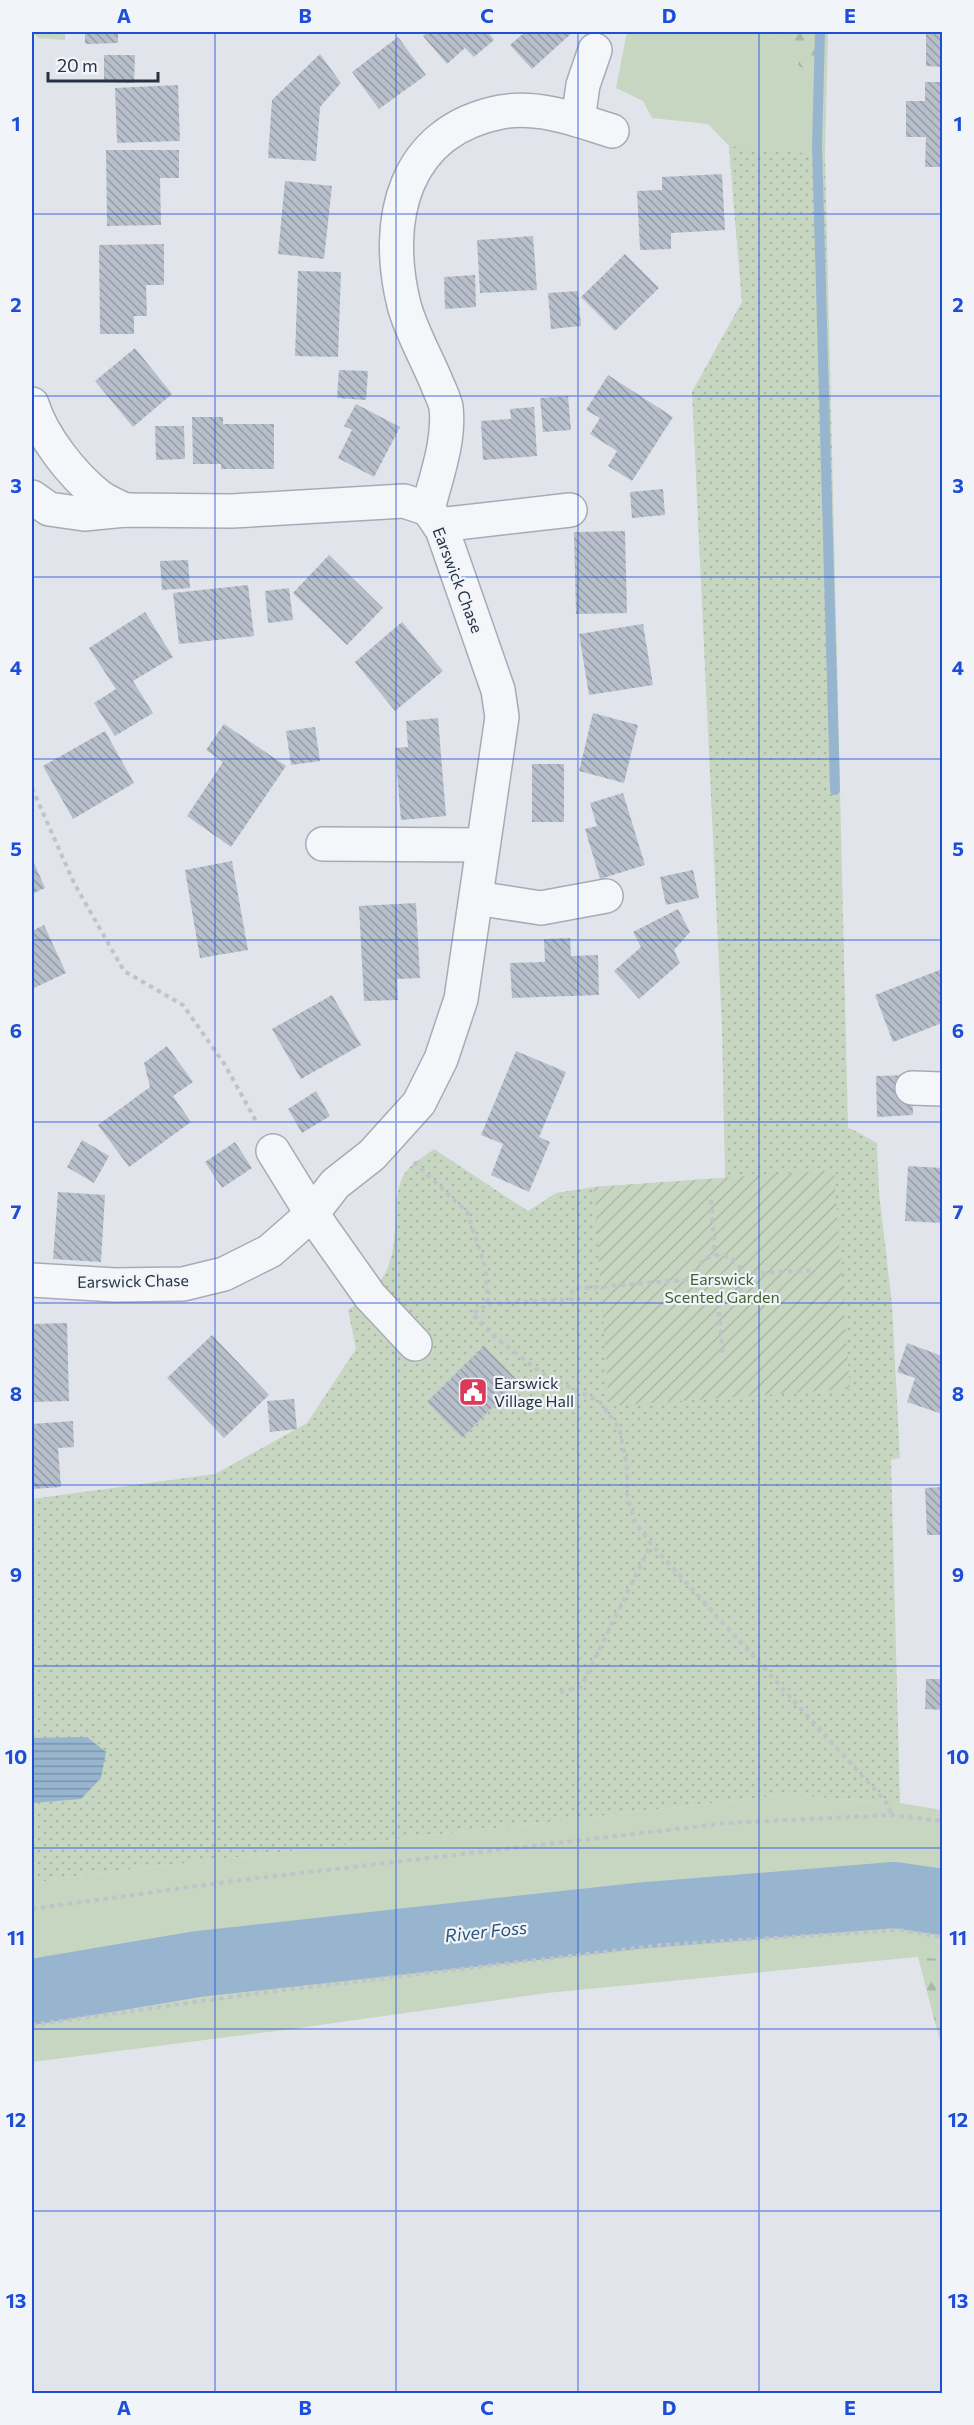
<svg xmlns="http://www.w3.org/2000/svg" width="974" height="2425" viewBox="0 0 974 2425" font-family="Commissioner,sans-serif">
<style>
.grass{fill:#c7d6c1}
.forest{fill:url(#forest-firs)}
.park{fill:url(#park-dots)}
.garden{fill:url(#garden-furrows)}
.water{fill:url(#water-rules)}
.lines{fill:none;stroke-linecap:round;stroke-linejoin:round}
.stream{stroke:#98b5cf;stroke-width:10}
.river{stroke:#98b5cf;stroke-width:66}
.building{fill:url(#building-back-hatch)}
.minor-casing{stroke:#a5acb6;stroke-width:36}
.path{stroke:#bfc3ca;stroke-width:4;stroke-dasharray:4.5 4.5;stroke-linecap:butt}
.minor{stroke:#f4f6f9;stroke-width:33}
.grid{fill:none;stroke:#1d4ed8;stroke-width:1.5;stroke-opacity:0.55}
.labels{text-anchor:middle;stroke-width:4.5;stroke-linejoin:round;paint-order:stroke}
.street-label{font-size:16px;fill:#273345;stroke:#f1f4f8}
.park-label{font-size:16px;fill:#3e6233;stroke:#f1f4f8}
.poi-label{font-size:16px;fill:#273345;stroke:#f1f4f8;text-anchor:start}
.water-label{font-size:18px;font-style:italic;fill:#2d547d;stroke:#f1f4f8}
.neatline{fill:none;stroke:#1d4ed8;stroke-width:2}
.grid-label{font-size:20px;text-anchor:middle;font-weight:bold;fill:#1d4ed8}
</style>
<defs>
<pattern id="forest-firs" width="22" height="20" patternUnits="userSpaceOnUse" patternTransform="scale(1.5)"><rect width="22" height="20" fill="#c7d6c1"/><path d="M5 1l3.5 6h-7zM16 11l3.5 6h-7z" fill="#abb8a7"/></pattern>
<pattern id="park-dots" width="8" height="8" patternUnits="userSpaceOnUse" patternTransform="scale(1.5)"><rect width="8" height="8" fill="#c7d6c1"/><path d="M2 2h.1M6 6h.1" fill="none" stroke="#abb8a7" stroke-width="1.8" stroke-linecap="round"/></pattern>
<pattern id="garden-furrows" width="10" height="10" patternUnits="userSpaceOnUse" patternTransform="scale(1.5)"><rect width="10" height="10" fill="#c7d6c1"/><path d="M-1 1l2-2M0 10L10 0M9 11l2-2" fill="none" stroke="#abb8a7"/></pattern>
<pattern id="water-rules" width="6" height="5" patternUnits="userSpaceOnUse" patternTransform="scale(1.5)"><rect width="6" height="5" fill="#98b5cf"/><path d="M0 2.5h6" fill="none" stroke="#7c94aa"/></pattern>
<pattern id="building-back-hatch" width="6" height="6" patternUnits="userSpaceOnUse" patternTransform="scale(1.5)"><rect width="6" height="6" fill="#b7bfca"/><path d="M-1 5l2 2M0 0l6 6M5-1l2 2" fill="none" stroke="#959ca6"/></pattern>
</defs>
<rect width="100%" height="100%" fill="#e1e5eb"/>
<g class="grass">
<polygon points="33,32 65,32 65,40 38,38"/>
<polygon points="627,32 771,32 800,67 827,74 825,155 810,154 821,654 692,392 742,302 729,146 708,124 652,118 643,101 616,88"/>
<polygon points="784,1795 900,1803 942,1810 942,1883 897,1875 720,1883 500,1906 32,1963 32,1883 90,1874"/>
<path d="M901,1920l41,6v33l-25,-2 -370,36 -255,36 -260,33v-51c288,-39 578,-76 869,-91z"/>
</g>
<g class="forest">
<polygon points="771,32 828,32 827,74 800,67"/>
<polygon points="918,1957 942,1959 942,2049"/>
</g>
<path class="park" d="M729,146l96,9 23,972 29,16 2,49 13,113 8,153 -9,2 9,343 -116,-8 -694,79 -58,9v-384l183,-25 92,-51 49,-74 -8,-39c42,-27 46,-49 48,-97 0,-12 2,-30 9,-40 7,-10 20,-17 29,-24l94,62 28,-18 38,-6 131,-9 -3,-149 -30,-637 50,-90z"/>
<polygon class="garden" points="834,1170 850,1389 609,1406 594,1187"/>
<polygon class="water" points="87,1737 106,1752 101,1778 81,1799 32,1803 32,1738"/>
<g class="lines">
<g class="stream">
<polyline points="820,32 817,145 835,790"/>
<polyline points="893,1879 894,1895"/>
</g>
<polyline class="river" points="32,1992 198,1964 636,1916 894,1895 942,1902"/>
</g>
<g class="building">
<polygon points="85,32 118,32 118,43 85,44"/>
<polygon points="428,32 488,32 494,40 474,57 465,48 447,64 423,36"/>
<polygon points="525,32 573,32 532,69 510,45"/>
<polygon points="926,32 942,32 942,67 926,66"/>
<polygon points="398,37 426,75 379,109 352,72"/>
<polygon points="320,54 341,83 320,107 316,161 268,158 272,100"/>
<polygon points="104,55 135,55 134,83 104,82"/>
<polygon points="925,82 942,82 942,167 925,167 926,137 906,137 906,101 925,101"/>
<polygon points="178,85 180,141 117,143 115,88"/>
<polygon points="106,150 179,150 179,178 160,178 161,225 107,226"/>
<polygon points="722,174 725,230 671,233 671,249 640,250 637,191 662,190 662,177"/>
<polygon points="285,181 332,186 324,259 278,254"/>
<polygon points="533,236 537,290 480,293 477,240"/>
<polygon points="164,244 164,285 146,285 147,316 134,316 134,334 100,334 99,245"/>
<polygon points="625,254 659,288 615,331 581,297"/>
<polygon points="298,271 341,272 338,357 295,356"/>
<polygon points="475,275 476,307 445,309 444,277"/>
<polygon points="578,291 581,326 551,329 548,293"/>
<polygon points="135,348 172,394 133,427 95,381"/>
<polygon points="339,370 368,371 366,400 337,398"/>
<polygon points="608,375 673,417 632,481 608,466 617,451 590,434 600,418 586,410"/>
<polygon points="568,396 571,430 543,432 540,398"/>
<polygon points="356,404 400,427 374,477 338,458 352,430 344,426"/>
<polygon points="534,407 537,456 483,460 481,421 511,419 510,409"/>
<polygon points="192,417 223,417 223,424 274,424 274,469 221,469 221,464 193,464"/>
<polygon points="155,426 184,426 185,459 156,460"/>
<polygon points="663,489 665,515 632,518 630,492"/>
<polygon points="625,531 627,613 576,614 574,532"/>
<polygon points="329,555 383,608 347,645 293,593"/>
<polygon points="188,560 190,588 162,590 160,561"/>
<polygon points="248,585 254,636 179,644 173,593"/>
<polygon points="289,588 293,620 268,623 265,591"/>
<polygon points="145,612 173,657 133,681 153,713 115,736 94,703 116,689 89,648"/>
<polygon points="402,622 443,671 395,711 355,662"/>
<polygon points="643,624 653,685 589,695 579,634"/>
<polygon points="593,713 638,725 624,783 579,771"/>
<polygon points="438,718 446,816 401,820 395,748 408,747 406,721"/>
<polygon points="224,724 286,766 231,847 187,816 223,762 206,750"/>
<polygon points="315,727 320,761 291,765 286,731"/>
<polygon points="105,731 134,783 73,819 43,766"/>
<rect x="532" y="764" width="32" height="58"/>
<polygon points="623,793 645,865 600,879 585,829 597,826 590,803"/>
<polygon points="32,858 45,888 32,894"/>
<polygon points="232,861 248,950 200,958 185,870"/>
<polygon points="693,870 699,898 666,905 660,877"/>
<polygon points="416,903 420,978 397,979 398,1000 364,1001 359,906"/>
<polygon points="678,909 690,932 674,950 680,963 639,999 614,971 641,947 633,932"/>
<polygon points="44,925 66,973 32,989 32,931"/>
<polygon points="570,938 571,956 598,955 599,995 512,998 510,963 545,962 544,939"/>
<polygon points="942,969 942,1023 893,1042 875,995"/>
<polygon points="332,995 361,1045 301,1079 272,1029"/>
<polygon points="167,1046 193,1082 173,1096 191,1122 129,1167 98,1125 150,1087 144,1063"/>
<polygon points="516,1051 566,1072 539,1137 550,1142 529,1192 491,1175 503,1144 481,1135"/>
<polygon points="912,1075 913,1115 877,1117 876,1076"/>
<polygon points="316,1091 330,1116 302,1133 288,1109"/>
<polygon points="82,1140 109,1156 94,1183 67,1167"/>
<polygon points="235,1142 252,1168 222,1188 205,1162"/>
<polygon points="908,1166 942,1168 942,1223 905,1221"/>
<polygon points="58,1192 105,1195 101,1262 53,1259"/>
<polygon points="67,1323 69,1401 32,1402 32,1324"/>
<polygon points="212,1335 269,1395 224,1438 167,1378"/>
<polygon points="907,1343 942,1356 942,1414 907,1402 915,1378 897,1372"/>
<polygon points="484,1346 518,1381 462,1438 427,1402"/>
<polygon points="294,1399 297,1429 270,1432 267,1401"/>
<polygon points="73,1421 74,1447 58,1448 61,1487 32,1489 32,1424"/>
<polygon points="942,1487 942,1544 941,1544 940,1535 927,1535 925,1488"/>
<polygon points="926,1679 942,1679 942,1710 925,1709"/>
</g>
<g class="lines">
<g class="minor-casing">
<g id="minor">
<polyline points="578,120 583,85 595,50"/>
<path d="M32,404c10,33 41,72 68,93 7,5 17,9 25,13"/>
<polyline points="32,497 49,509 84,514 125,510 232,511 404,501 428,509 442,529 498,690 502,717 461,999 441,1059 419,1103 372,1155 335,1184 312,1214 270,1251 224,1274 183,1284 115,1285 32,1280"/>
<path d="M428,509c8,-32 22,-68 18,-102 -2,-9 -7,-18 -10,-26 -10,-24 -25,-50 -32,-76 -21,-85 -1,-174 97,-193 37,-7 76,8 111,19"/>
<polyline points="439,525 570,510"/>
<polyline points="323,844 483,845"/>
<polyline points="476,898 541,908 606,896"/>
<polyline points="912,1088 942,1089"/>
<polyline points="273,1151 312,1214 370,1296 415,1344"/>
</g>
</g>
<g class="path">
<polyline points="32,788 74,883 124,971 183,1005 225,1065 256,1121"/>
<polyline points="414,1162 467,1212 485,1266 488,1304 472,1314 492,1335 540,1372 600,1402 619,1428 627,1466 627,1495 635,1522 651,1544 886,1802 892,1815"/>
<polyline points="711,1200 715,1255"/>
<circle cx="719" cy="1279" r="24"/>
<polyline points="743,1274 816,1270"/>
<polyline points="718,1303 723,1357"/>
<polyline points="488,1304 573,1299 572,1289 695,1279"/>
<polyline points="560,1692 581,1687 651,1544"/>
<polyline points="32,1909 233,1881 727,1823 892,1815 942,1821"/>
<polyline points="32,2025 260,1993 662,1945 900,1930 942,1937"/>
</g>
<use href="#minor" class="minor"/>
</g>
<path class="grid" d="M215,32v2362M396,32v2362M578,32v2362M759,32v2362M32,214h910M32,396h910M32,577h910M32,759h910M32,940h910M32,1122h910M32,1303h910M32,1485h910M32,1666h910M32,1848h910M32,2029h910M32,2211h910"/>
<defs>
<g id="civic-square" transform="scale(1.5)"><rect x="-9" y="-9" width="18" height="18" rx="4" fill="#dc3a59" stroke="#f1f4f8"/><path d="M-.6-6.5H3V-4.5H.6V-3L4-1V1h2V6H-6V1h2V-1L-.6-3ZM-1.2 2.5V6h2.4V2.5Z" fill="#fff"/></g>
</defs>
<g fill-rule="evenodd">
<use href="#civic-square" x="473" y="1392"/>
</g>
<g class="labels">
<g class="street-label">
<text transform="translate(458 580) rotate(69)" y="6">Earswick Chase</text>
<text transform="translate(133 1281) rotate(-1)" y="6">Earswick Chase</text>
</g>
<g class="park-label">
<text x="722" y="1285">Earswick<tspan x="722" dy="18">Scented Garden</tspan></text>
</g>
<g class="poi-label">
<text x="494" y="1389">Earswick<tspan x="494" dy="18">Village Hall</tspan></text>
</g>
<g class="water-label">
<text transform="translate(486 1932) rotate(-6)" y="6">River Foss</text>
</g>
</g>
<rect width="974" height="2425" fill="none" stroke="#f1f4f8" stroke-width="66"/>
<path d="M48 72v9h110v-9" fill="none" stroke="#273345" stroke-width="3"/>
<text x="57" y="72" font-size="18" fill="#273345" stroke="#f1f4f8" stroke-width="4.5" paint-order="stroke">20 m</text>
<rect x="33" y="33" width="908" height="2359" class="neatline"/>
<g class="grid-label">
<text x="124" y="23">A</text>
<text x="305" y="23">B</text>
<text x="487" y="23">C</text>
<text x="669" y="23">D</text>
<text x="850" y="23">E</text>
<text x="16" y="131">1</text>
<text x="958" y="131">1</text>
<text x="16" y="312">2</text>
<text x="958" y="312">2</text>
<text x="16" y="493">3</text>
<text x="958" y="493">3</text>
<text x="16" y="675">4</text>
<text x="958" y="675">4</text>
<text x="16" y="856">5</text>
<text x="958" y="856">5</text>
<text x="16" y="1038">6</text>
<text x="958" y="1038">6</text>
<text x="16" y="1219">7</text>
<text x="958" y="1219">7</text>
<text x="16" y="1401">8</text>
<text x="958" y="1401">8</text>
<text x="16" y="1582">9</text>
<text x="958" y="1582">9</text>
<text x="16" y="1764">10</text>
<text x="958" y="1764">10</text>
<text x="16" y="1945">11</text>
<text x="958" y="1945">11</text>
<text x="16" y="2127">12</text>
<text x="958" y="2127">12</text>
<text x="16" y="2308">13</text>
<text x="958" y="2308">13</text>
<text x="124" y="2415">A</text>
<text x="305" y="2415">B</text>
<text x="487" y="2415">C</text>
<text x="669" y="2415">D</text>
<text x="850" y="2415">E</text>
</g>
</svg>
